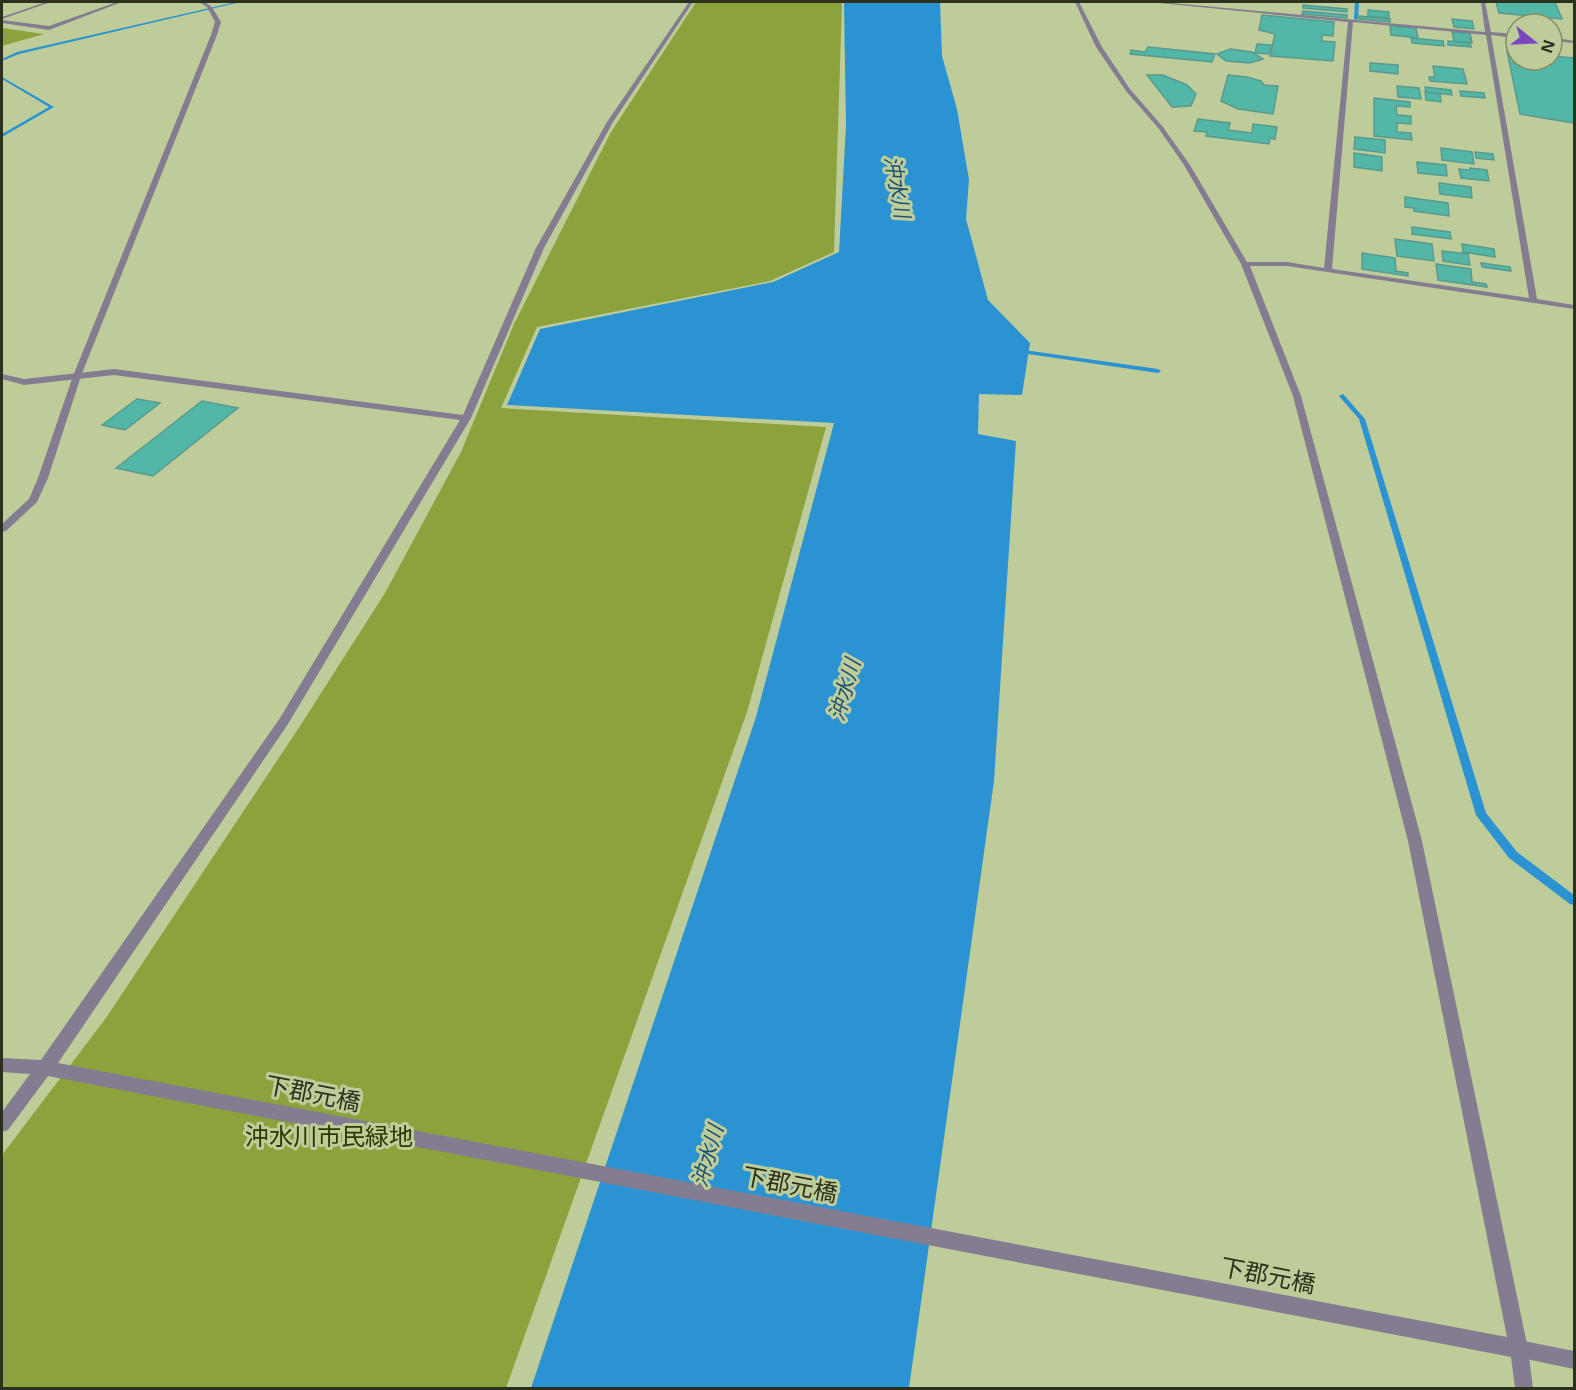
<svg xmlns="http://www.w3.org/2000/svg" width="1576" height="1390" viewBox="0 0 1576 1390" font-family="'Open Sans','Noto Sans JP',sans-serif">
<style>
.green{fill:#8ca23d}
.water{fill:#2b93d1}
.lines{fill:none;stroke-linecap:round;stroke-linejoin:round}
.stream{fill:#2b93d1;fill-rule:evenodd}
.building{fill:#52b7a6;stroke:#5a9a8e;stroke-width:1.5}
.minor{fill:#847d91;fill-rule:evenodd}
.tertiary{fill:#847d91;fill-rule:evenodd}
.labels{text-anchor:middle;stroke-width:6;stroke-linejoin:round;paint-order:stroke}
.water-label{font-size:21px;font-style:italic;fill:#1d5071;stroke:#becc9a}
.near-street-label{font-size:24px;fill:#2b311d;stroke:#becc9a}
.near-park-label{font-size:24px;fill:#2c3700;stroke:#becc9a}
</style>
<rect width="100%" height="100%" fill="#becc9a"/>
<g class="green">
<polygon points="696,2 842,2 834,252 770,281 537,327 501,408 826,427 747,712 506,1388 2,1388 2,1155 106,1018 302,723 385,593 461,452 514,324 611,132"/>
<polygon points="2,28 44,34 2,46"/>
</g>
<polygon class="water" points="844,2 940,2 942,56 957,109 969,180 966,219 988,300 1030,343 1022,395 979,394 978,434 1016,441 994,781 909,1388 531,1388 756,717 834,423 507,405 540,329 773,282 839,252 846,126"/>
<g class="lines">
<g class="stream">
<polygon points="236,2 241,2 19,54 2,61 2,59 17,52"/>
<polygon points="1355,2 1359,2 1358,19 1356,20 1354,19"/>
<polygon points="2,77 54,107 2,137 2,134 49,107 2,79"/>
<polygon points="1017,349 1158,369 1161,371 1158,373 1015,352 1014,351"/>
<polygon points="1342,394 1344,395 1365,419 1486,813 1517,852 1574,895 1574,905 1570,904 1509,858 1476,815 1359,419 1339,396"/>
</g>
</g>
<g class="building">
<polygon points="1496,2 1555,2 1562,19 1499,13"/>
<polygon points="1303,5 1347,9 1347,12 1303,8"/>
<polygon points="1368,10 1389,12 1389,18 1368,16"/>
<polygon points="1303,11 1347,15 1347,18 1302,14"/>
<polygon points="1262,15 1334,22 1333,36 1322,35 1322,41 1335,42 1333,61 1270,56 1275,34 1259,30"/>
<polygon points="1359,16 1390,19 1390,22 1359,19"/>
<polygon points="1452,19 1472,21 1474,29 1454,27"/>
<polygon points="1390,26 1416,28 1418,38 1391,35"/>
<polygon points="1452,32 1470,33 1472,43 1454,41"/>
<polygon points="1411,38 1443,41 1444,46 1412,43"/>
<polygon points="1448,41 1470,43 1471,47 1448,45"/>
<polygon points="1257,44 1271,45 1269,54 1255,53"/>
<polygon points="1148,47 1215,54 1212,62 1130,54 1131,50 1145,52"/>
<polygon points="1230,49 1252,52 1263,59 1250,63 1226,61 1217,54"/>
<polygon points="1507,51 1516,52 1516,60 1552,60 1552,56 1574,58 1574,123 1520,114"/>
<polygon points="1370,63 1398,65 1398,74 1370,71"/>
<polygon points="1433,66 1463,69 1467,84 1430,81 1429,77 1435,77"/>
<polygon points="1147,75 1163,75 1187,85 1196,94 1191,106 1172,107"/>
<polygon points="1228,75 1247,77 1261,81 1264,85 1278,86 1273,114 1238,109 1221,101"/>
<polygon points="1397,86 1419,88 1421,99 1398,97"/>
<polygon points="1425,87 1451,90 1452,95 1426,92"/>
<polygon points="1460,91 1484,93 1485,98 1461,96"/>
<polygon points="1425,92 1440,94 1441,102 1426,100"/>
<polygon points="1374,98 1410,102 1410,107 1396,106 1397,115 1411,116 1411,124 1397,123 1397,132 1411,133 1412,140 1374,136"/>
<polygon points="1198,119 1230,123 1228,130 1252,133 1253,124 1277,127 1275,139 1270,138 1269,144 1206,136 1207,132 1194,131"/>
<polygon points="1355,137 1385,140 1385,153 1354,149"/>
<polygon points="1441,148 1472,152 1474,164 1442,160"/>
<polygon points="1475,152 1493,154 1494,160 1476,158"/>
<polygon points="1354,153 1382,157 1382,171 1354,167"/>
<polygon points="1417,162 1446,165 1447,176 1418,173"/>
<polygon points="1470,168 1487,170 1489,181 1461,178 1459,169 1470,170"/>
<polygon points="1439,183 1471,187 1472,198 1440,194"/>
<polygon points="1405,197 1448,203 1449,216 1414,211 1414,208 1405,207"/>
<polygon points="1412,227 1450,232 1451,239 1412,234"/>
<polygon points="1395,239 1432,244 1434,261 1397,256"/>
<polygon points="1462,244 1494,249 1495,257 1463,252"/>
<polygon points="1442,251 1468,254 1470,265 1443,261"/>
<polygon points="1362,253 1395,258 1396,271 1408,273 1408,276 1362,269"/>
<polygon points="1481,263 1510,267 1511,271 1482,267"/>
<polygon points="1436,264 1471,269 1472,282 1486,284 1487,287 1438,280"/>
<polygon points="137,399 160,403 125,430 102,425"/>
<polygon points="202,401 238,408 153,476 116,468"/>
</g>
<g class="lines">
<g class="minor">
<polygon points="117,2 122,2 49,30 2,23 2,20 49,26"/>
<path d="M689,2h4l-80,120 -69,126 -73,170 -183,306 -230,339 1449,274 -99,-496 -115,-445 -52,-132 -57,-99 -25,-36 -33,-38 -30,-44 -21,-45h4l23,45 28,42 33,38 27,38 57,97h40l37,6 24,-246 -199,-20h12l324,30 -4,-30h4l6,30 25,2v4l-25,-3 46,264 37,6v4l-287,-43h-37l51,130 121,445 106,508 5,39h-18l-4,-31 -1463,-281 -40,54 -6,2v-20l28,-38 -28,-2v-14l39,2 239,-342 180,-298 -346,-45 -90,10 -22,-6v-5l22,5 90,-10 349,46 73,-167 71,-126zM1353,22l133,13 43,263 -197,-29z"/>
<polygon points="1552,37 1574,41 1574,43 1552,41"/>
</g>
<g class="tertiary">
<polygon points="46,2 51,2 2,19 2,17"/>
<path d="M199,2c12,-1 16,10 22,20l-4,13 -136,341 -33,102 -11,24 -31,29 -4,1v-8l27,-25 9,-21 35,-102 138,-341 4,-13 -8,-15z"/>
<polygon points="1519,1340 1574,1351 1574,1369 1512,1356 1510,1349 1512,1342"/>
</g>
</g>
<g class="labels">
<g class="water-label">
<text transform="translate(897 187) rotate(80)" y="7">沖水川</text>
<text transform="translate(845 690) rotate(-74)" y="7">沖水川</text>
<text transform="translate(708 1156) rotate(-74)" y="7">沖水川</text>
</g>
<g class="near-street-label">
<text transform="translate(313 1094) rotate(11)" y="8">下郡元橋</text>
<text transform="translate(790 1185) rotate(11)" y="8">下郡元橋</text>
<text transform="translate(1268 1276) rotate(11)" y="8">下郡元橋</text>
</g>
<g class="near-park-label">
<text x="329" y="1145">沖水川市民緑地</text>
</g>
</g>
<rect width="1576" height="1390" fill="none" stroke="#2b311d" stroke-width="6"/>
<g transform="translate(1534 42) rotate(108)"><circle r="28" fill="#becc9a" stroke="#838e68" stroke-width="1.5"/>
<path d="M0-4.5L10 22L0 15L-10 22Z" fill="#7b46be"/>
<text y="-9" font-size="16" font-weight="bold" text-anchor="middle" fill="#2b311d">N</text>
</g>
</svg>
